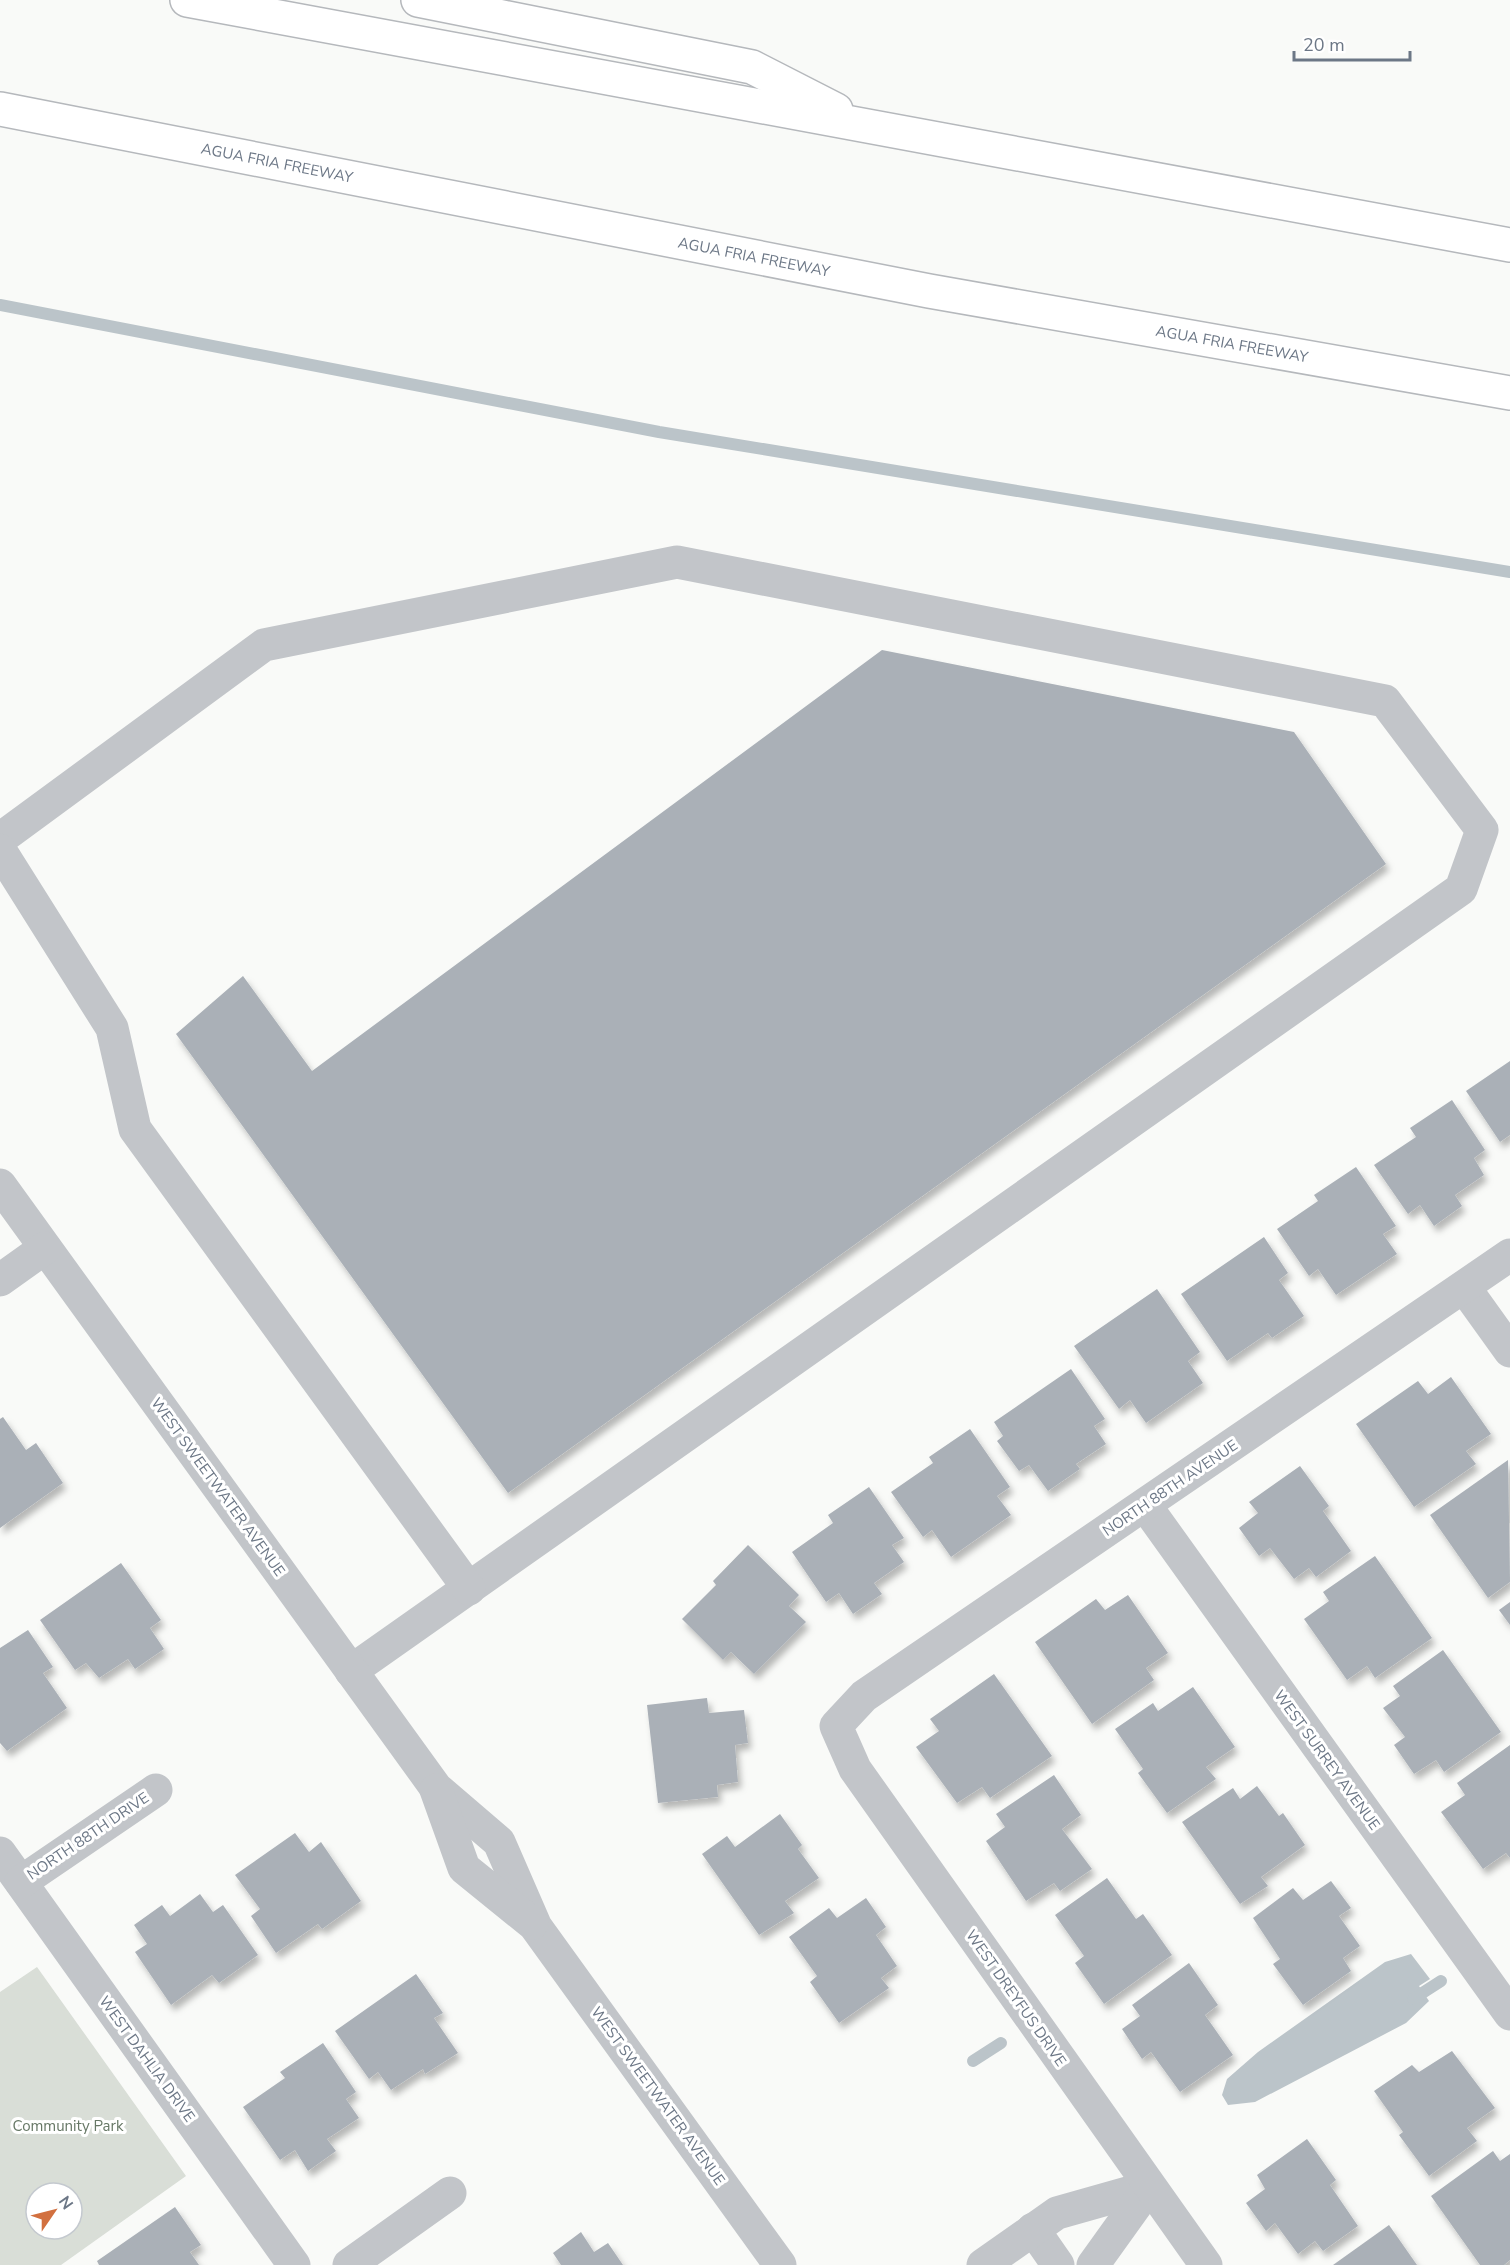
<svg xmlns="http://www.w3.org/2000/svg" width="1510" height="2265" viewBox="0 0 1510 2265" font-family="'Nunito Sans',sans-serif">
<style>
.green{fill:#d9ded7;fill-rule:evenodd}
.water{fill:#bbc4c9}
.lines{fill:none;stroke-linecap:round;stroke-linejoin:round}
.stream{stroke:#bbc4c9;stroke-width:12}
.building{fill:#aab0b7;filter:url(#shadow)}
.highway-casing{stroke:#b5b8bc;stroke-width:36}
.minor{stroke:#c2c5c9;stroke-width:33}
.highway{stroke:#fff;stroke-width:33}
.labels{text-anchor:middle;stroke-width:6;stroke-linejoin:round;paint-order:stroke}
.street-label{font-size:15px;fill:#6c7786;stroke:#fff}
.park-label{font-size:15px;fill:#677866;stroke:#fff}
</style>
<defs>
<filter id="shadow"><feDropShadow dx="3.5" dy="6" stdDeviation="3" flood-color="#0004"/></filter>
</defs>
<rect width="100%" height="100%" fill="#f9faf8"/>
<path class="green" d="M37,1967l149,209 -125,89h-61v-273zM36,2193h36v36h-36z"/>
<polygon class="water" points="1411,1954 1430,1979 1419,1986 1429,2001 1406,2023 1255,2102 1228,2105 1222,2095 1227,2079 1258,2052 1385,1962"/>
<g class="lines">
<g class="stream">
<polyline points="0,305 659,432 1510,572"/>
<polyline points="1413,1999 1441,1981"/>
<polyline points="973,2061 1001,2043"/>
</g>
</g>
<g class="building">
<polygon points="882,650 1294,732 1386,864 508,1493 176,1034 243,976 312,1071"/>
<polygon points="1510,1061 1510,1135 1500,1142 1466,1091"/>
<polygon points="1452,1100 1485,1150 1474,1158 1484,1175 1455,1195 1462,1206 1434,1226 1420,1205 1408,1214 1374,1165 1416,1137 1410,1128"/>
<polygon points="1356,1167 1396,1226 1383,1234 1397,1254 1336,1295 1318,1269 1309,1276 1277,1229 1318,1201 1314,1195"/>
<polygon points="1264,1237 1288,1273 1279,1280 1304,1316 1272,1338 1268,1333 1227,1361 1181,1294"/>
<polygon points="1157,1289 1200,1352 1188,1361 1203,1383 1146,1423 1130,1400 1119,1409 1074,1346"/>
<polygon points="1071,1369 1105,1419 1094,1426 1106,1444 1076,1464 1080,1469 1048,1491 1029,1465 1019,1471 997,1441 1003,1436 994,1422"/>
<polygon points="1451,1377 1491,1434 1466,1451 1476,1464 1414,1507 1356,1424 1418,1381 1428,1394"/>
<polygon points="3,1417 26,1450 36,1443 63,1483 0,1528 0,1419"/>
<polygon points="970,1429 1010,1487 997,1496 1011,1515 951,1557 932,1530 923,1537 891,1492 933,1463 929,1457"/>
<polygon points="1508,1460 1510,1582 1488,1598 1430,1515"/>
<polygon points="1300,1466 1329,1506 1323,1511 1351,1551 1316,1577 1309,1568 1294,1579 1270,1548 1259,1556 1239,1528 1258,1513 1249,1502"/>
<polygon points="869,1487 904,1538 892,1545 904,1562 874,1583 882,1594 853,1614 839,1593 826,1602 792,1552 833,1523 828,1515"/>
<polygon points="748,1545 799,1595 789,1606 806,1622 754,1674 731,1652 723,1660 682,1619 716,1585 713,1581"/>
<polygon points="1375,1556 1432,1638 1375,1678 1367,1666 1347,1680 1304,1619 1329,1601 1323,1592"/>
<polygon points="121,1563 161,1620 150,1628 164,1649 135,1669 128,1659 99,1678 86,1663 75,1670 40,1620"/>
<polygon points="1128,1595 1168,1653 1146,1668 1154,1680 1092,1724 1035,1642 1096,1599 1105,1610"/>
<polygon points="1510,1602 1510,1625 1499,1610"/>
<polygon points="28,1630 53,1667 43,1673 67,1708 7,1751 0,1743 0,1648"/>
<polygon points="1443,1650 1501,1732 1444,1772 1436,1760 1414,1774 1394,1745 1405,1737 1383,1708 1400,1696 1393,1686"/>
<polygon points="994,1674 1052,1756 990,1798 982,1787 957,1803 916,1747 939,1731 930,1719"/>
<polygon points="1193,1687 1235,1747 1206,1767 1216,1779 1167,1813 1138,1773 1143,1769 1115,1729 1153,1703 1158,1711"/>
<polygon points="707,1698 709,1713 744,1710 748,1743 735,1745 738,1782 717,1785 718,1797 658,1803 647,1705"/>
<polygon points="1510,1745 1510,1858 1506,1853 1483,1869 1441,1812 1465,1795 1457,1783"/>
<polygon points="1054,1775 1081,1815 1062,1829 1092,1869 1060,1891 1054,1883 1026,1901 986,1841 1005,1827 996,1814"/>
<polygon points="1257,1786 1279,1816 1283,1813 1305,1845 1261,1877 1268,1886 1240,1904 1182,1822 1233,1788 1240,1799"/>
<polygon points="780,1814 802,1845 798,1849 819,1878 785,1901 794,1913 759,1935 702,1854 727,1836 735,1847"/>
<polygon points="295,1833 309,1852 321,1842 361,1901 322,1929 318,1924 276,1953 251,1916 260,1909 235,1875"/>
<polygon points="1107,1878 1136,1919 1143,1914 1172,1955 1104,2004 1075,1963 1084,1956 1055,1915"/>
<polygon points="1331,1881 1351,1908 1339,1916 1360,1946 1343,1958 1351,1971 1303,2005 1273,1964 1280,1959 1253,1918 1293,1888 1303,1900"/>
<polygon points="200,1894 213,1912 223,1905 258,1955 219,1983 212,1975 171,2005 135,1952 147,1944 134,1925 162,1905 170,1916"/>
<polygon points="866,1898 886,1927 876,1935 897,1966 881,1978 889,1988 839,2023 810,1982 817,1976 789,1937 829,1908 837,1918"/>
<polygon points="1189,1963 1218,2005 1205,2015 1233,2055 1180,2092 1151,2052 1142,2059 1122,2029 1140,2016 1132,2005"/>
<polygon points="416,1974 443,2013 434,2018 458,2053 425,2074 423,2069 391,2090 378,2072 369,2079 335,2031"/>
<polygon points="323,2043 356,2092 346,2099 359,2118 327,2139 336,2151 308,2171 295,2150 280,2160 243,2107 285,2078 280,2072"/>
<polygon points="1452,2051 1495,2108 1467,2128 1477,2141 1429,2176 1399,2135 1403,2132 1374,2091 1412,2065 1419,2072"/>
<polygon points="1307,2139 1336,2180 1330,2185 1358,2226 1323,2251 1315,2241 1298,2254 1275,2223 1266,2231 1246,2203 1265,2189 1257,2175"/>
<polygon points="1493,2151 1500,2161 1510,2154 1510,2260 1504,2265 1480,2265 1431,2196"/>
<polygon points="175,2207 201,2245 190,2252 199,2265 99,2265 97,2261"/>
<polygon points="1389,2225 1417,2265 1333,2265"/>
<polygon points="581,2232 594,2252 608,2243 623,2265 561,2265 553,2253"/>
</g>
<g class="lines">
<g class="highway-casing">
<g id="highway">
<polyline points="187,0 1510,245"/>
<polyline points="418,0 752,67 836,110"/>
<polyline points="0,109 929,291 1510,393"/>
</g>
</g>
<g class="minor">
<polyline points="0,839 264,645 677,562 1385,701 1482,830 1461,889 351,1671"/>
<polyline points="0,850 112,1028 135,1129 469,1589"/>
<polyline points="0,1185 436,1788 499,1842 536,1927 780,2265"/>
<polyline points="0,1280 45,1248"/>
<polyline points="1464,1287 1510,1351"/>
<polyline points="1145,1505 1510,2014"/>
<polyline points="436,1790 464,1868 532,1923"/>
<polyline points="0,1853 294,2265"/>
<polyline points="21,1882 156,1790"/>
<polyline points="1033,2229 1058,2265"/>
<polyline points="349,2265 450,2193"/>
<polyline points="983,2265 1057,2213 1149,2187"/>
<polyline points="1093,2265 1149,2187"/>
<polyline points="1206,2265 855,1769 836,1726 864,1696 1510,1255"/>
</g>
<use href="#highway" class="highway"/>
</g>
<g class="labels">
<g class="street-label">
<text transform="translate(277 163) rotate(11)" y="5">AGUA FRIA FREEWAY</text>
<text transform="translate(754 257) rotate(11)" y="5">AGUA FRIA FREEWAY</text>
<text transform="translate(1232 344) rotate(10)" y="5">AGUA FRIA FREEWAY</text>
<text transform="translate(218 1487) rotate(54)" y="5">WEST SWEETWATER AVENUE</text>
<text transform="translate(1170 1488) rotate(-34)" y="5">NORTH 88TH AVENUE</text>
<text transform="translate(1327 1760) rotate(54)" y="5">WEST SURREY AVENUE</text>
<text transform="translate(88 1836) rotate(-34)" y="5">NORTH 88TH DRIVE</text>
<text transform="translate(1016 1998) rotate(55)" y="5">WEST DREYFUS DRIVE</text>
<text transform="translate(147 2059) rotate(54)" y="5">WEST DAHLIA DRIVE</text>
<text transform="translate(658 2096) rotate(54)" y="5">WEST SWEETWATER AVENUE</text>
</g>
<g class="park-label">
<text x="68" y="2131">Community Park</text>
</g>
</g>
<g transform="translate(54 2211) rotate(55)"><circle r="28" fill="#ffffff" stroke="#c4c9cf" stroke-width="1.5"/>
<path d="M0-4.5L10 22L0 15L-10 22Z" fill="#d2703f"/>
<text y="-9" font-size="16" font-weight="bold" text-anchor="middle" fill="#6c7786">N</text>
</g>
<path d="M1294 51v9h116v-9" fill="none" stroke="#6c7786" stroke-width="3"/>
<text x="1303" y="51" font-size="18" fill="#6c7786" stroke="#ffffff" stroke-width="4.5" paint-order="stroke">20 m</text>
</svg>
